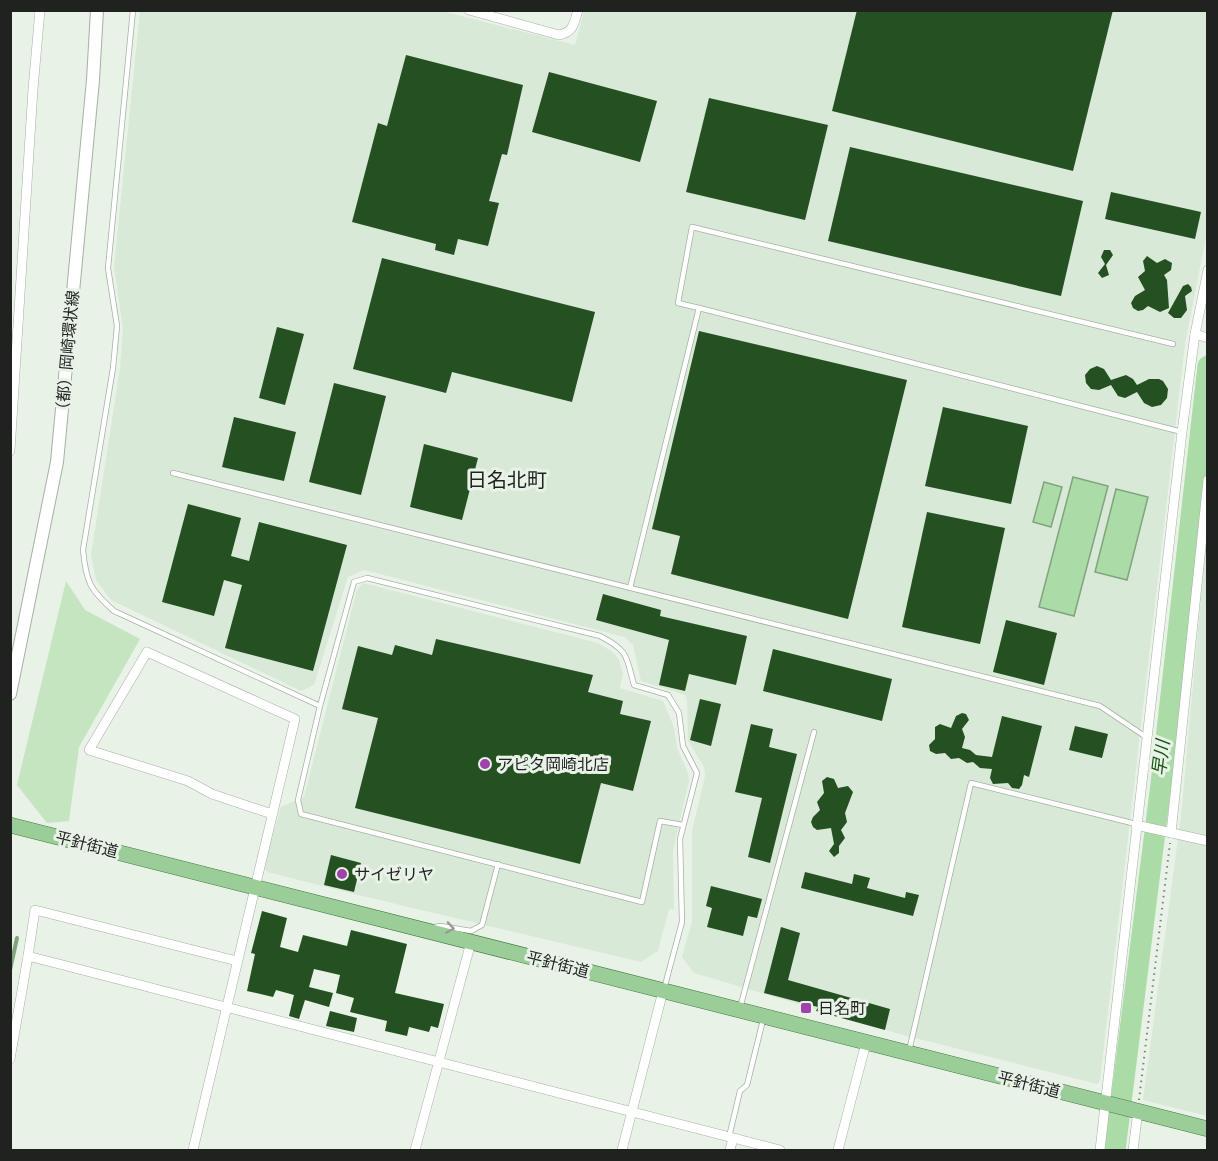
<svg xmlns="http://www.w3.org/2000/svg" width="1218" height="1161" viewBox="0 0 1218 1161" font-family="'Roboto Serif','Noto Sans JP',serif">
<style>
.built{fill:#d9e9d8}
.green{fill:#c4e5c0}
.water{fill:#abdba6;stroke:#81a47e;stroke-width:1.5}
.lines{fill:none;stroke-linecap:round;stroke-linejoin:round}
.stream{stroke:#81a47e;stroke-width:4}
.river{stroke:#abdba6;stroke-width:21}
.building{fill:#255022}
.service-casing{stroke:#a7b0a6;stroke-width:6}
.minor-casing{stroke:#a7b0a6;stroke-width:10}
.tertiary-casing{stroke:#a7b0a6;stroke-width:14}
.primary-casing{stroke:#447b41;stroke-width:16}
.path{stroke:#7b817a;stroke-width:2;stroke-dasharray:1.5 4.5;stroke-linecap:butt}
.service{stroke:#fff;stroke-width:4.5}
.minor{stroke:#fff;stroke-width:9}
.tertiary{stroke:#fff;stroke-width:12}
.primary{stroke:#9bcd98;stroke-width:15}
.oneway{stroke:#9a9c9a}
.poi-dot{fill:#9f42ac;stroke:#e8f2e7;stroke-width:2}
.labels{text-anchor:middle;stroke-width:6;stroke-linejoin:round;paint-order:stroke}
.street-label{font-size:16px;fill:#1f221f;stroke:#e8f2e7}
.poi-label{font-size:16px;fill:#1f221f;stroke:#e8f2e7;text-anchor:start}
.water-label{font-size:18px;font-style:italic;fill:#165714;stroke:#e8f2e7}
.quarter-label{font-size:20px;fill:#1f221f;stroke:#e8f2e7}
</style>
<rect width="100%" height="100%" fill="#e8f2e7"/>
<g class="built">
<polygon points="140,11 442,11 575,45 584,11 1207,11 1207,232 1185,344 1100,1081 1097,1084 903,1035 694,973 682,957 692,921 692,831 705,776 704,767 688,741 687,700 685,695 641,681 633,645 624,637 364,570 348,577 314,685 301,691 111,600 96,580 91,555 120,368 123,329 114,266"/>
<polygon points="1207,531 1207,1116 1143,1100 1181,816"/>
<polygon points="363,583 598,643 614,653 619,660 623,674 620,688 663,701 674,727 677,748 688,773 689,781 673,851 674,909 669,909 658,951 641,962 358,895 267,872 264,866 281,807 304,797 357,589"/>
</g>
<polygon class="green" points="66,581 85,610 140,639 79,747 69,821 47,823 17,785"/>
<g class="water">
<polygon points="1073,477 1108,486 1074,616 1039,607"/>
<polygon points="1044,482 1062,487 1051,527 1033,522"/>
<polygon points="1116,489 1148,497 1127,580 1095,572"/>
</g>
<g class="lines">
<polyline class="stream" points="10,970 17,938"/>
<polyline class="river" points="1115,1150 1161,784 1208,366"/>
</g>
<g class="building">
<polygon points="857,10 1113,10 1073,171 832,111"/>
<polygon points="406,55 523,85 507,155 502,154 489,201 499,203 488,246 458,239 454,255 435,250 436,244 352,222 378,123 387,126"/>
<polygon points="549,72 657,101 640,162 532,132"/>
<polygon points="709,98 828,125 805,220 686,192"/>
<polygon points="850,147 1083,201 1061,296 828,241"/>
<polygon points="1111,192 1201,212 1195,239 1105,219"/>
<polygon points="1104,250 1110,250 1113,255 1106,265 1109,275 1102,278 1098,273 1105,264 1101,257"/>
<polygon points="1147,256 1157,263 1165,259 1172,263 1171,270 1164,275 1167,280 1169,308 1160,312 1148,306 1143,310 1138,311 1133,308 1131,303 1135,296 1145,290 1138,277 1145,271 1143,261"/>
<polygon points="382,258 595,312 572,402 452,372 446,393 353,369"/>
<polygon points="1188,284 1191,287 1192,291 1185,296 1187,310 1181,318 1174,318 1168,313 1183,286"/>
<polygon points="277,327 304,334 285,405 259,398"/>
<polygon points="699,331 907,380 848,619 671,574 680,536 652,529"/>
<polygon points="1097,366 1104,369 1111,380 1126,375 1133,379 1137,385 1149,379 1159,379 1163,381 1168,389 1167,398 1161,405 1152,407 1144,403 1137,392 1125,398 1118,396 1111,385 1099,390 1091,389 1086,383 1085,375 1090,369"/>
<polygon points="334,383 386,396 361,495 309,482"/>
<polygon points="943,407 1028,426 1011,504 925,486"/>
<polygon points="234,417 296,432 284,481 222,467"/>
<polygon points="424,444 478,458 462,520 410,507"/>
<polygon points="188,504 241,518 231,556 249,561 259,522 347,545 313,671 225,648 242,585 224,580 214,616 162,602"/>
<polygon points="927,512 1005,528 980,644 902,627"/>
<polygon points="603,594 661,610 660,616 747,636 736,685 689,674 685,691 659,685 669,640 596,620"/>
<polygon points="1006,620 1057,633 1044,685 993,672"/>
<polygon points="436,639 593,675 588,692 623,701 620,714 651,721 633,791 601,783 580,864 355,808 378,718 342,709 358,646 392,655 395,645 432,655"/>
<polygon points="773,649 892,679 882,721 763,691"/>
<polygon points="700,699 721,704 711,746 690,740"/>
<polygon points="962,713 966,714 969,720 962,729 965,737 962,748 970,750 976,755 992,757 1002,716 1042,726 1029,777 1024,775 1022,785 1019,789 1012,788 1008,783 993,784 990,778 992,769 980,768 973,762 967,763 959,758 951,759 945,753 936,754 930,751 929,745 935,739 935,727 940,724 951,728 956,716"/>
<polygon points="751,724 773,729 769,747 797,754 770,863 748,857 762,798 735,792"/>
<polygon points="1075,726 1108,734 1102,758 1069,750"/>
<polygon points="827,777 834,779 838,788 848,786 853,792 845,813 847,822 841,830 845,838 839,846 839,853 834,857 829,851 834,844 831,828 817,830 813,827 811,822 813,817 820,810 817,802 824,793 822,781"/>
<polygon points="331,855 361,863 354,892 324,885"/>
<polygon points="805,872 852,884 854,874 870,878 867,888 905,898 906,892 919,895 913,916 801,888"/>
<polygon points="711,886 762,899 757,918 748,916 743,936 707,927 712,908 706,906"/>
<polygon points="262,911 287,918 280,947 298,952 303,935 347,946 351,930 407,944 395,993 444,1004 438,1028 431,1026 429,1032 409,1027 407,1036 385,1031 387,1021 350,1012 354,998 336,993 340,975 314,969 309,987 333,993 329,1007 305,1000 299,1019 289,1016 294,995 276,990 273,997 247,991 255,954 251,953"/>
<polygon points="781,927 800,933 788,980 890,1009 885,1030 816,1011 818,1007 764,993"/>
<polygon points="330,1011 357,1018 354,1032 326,1026"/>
</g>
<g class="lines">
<g class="service-casing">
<g id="service">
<path d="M133,10l-25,258 9,58 -4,42 -30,182c3,32 7,40 31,61l206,95 -22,94 3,14 341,88 18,-81 23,4"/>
<polyline points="699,308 1182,432"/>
<polyline points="173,473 1100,706 1146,737"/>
<polyline points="630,588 699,308 678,303 692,227 1173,344"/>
<path d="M320,706l34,-124 13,-4 233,58c29,15 26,20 34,49l34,10 11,18 4,33 14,27 -17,66 2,83 -18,67"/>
<polyline points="434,927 441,926 471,931 482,925 498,864"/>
<polyline points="740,1008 814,732"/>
<polyline points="909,1051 971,783 1136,824"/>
<polyline points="729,1137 740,1091 747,1085 763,1020"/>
</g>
</g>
<g class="minor-casing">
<g id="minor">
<path d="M469,10l90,25c15,-3 15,-12 19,-25"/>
<polyline points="1195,334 1208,338"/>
<polyline points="10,451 33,89 40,10"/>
<polyline points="1136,825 1208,841"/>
<polyline points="1171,833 1208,480"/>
<polyline points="28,956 35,910 237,961"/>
<polyline points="10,1059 28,956 780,1150"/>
<polyline points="193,1150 295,719 147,652 89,750 188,781 212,794 272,814"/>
<polyline points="415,1150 471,942"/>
<polyline points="622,1150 663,991"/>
<polyline points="730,1150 733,1138"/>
<polyline points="838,1150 866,1043"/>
<polyline points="1100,1150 1182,432 1195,334 1208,270"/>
<polyline points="1133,1150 1138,1111"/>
</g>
</g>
<g class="tertiary-casing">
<polyline id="tertiary" points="10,694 57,462 93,80 97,10"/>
</g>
<g class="primary-casing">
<polyline id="primary" points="10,825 1208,1129"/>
</g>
<polyline class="path" points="1139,1100 1170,843"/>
<use href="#service" class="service"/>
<use href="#minor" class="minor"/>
<use href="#tertiary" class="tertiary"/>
<use href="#primary" class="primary"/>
</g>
<defs><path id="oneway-chevron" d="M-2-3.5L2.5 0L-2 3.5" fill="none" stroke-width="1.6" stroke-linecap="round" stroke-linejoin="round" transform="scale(1.5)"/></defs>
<use class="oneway" href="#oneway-chevron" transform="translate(450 928) rotate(9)"/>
<g class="poi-dot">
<circle cx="485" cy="764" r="6"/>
<circle cx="342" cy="874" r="6"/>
<rect x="800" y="1002" width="12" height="12" rx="3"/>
</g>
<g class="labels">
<g class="street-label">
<text transform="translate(67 354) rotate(-85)" y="6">（都）岡崎環状線</text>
<text transform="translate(87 844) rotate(14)" y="6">平針街道</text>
<text transform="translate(558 964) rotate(14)" y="6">平針街道</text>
<text transform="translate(1029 1084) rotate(14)" y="6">平針街道</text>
</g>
<g class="poi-label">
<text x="497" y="770">アピタ岡崎北店</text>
<text x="354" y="880">サイゼリヤ</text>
<text x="818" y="1014">日名町</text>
</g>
<g class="water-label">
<text transform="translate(1161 758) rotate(-83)" y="6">早川</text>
</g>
<g class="quarter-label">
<text x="507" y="487">日名北町</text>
</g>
</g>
<rect width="1218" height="1161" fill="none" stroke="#1f221f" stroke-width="24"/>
</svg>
